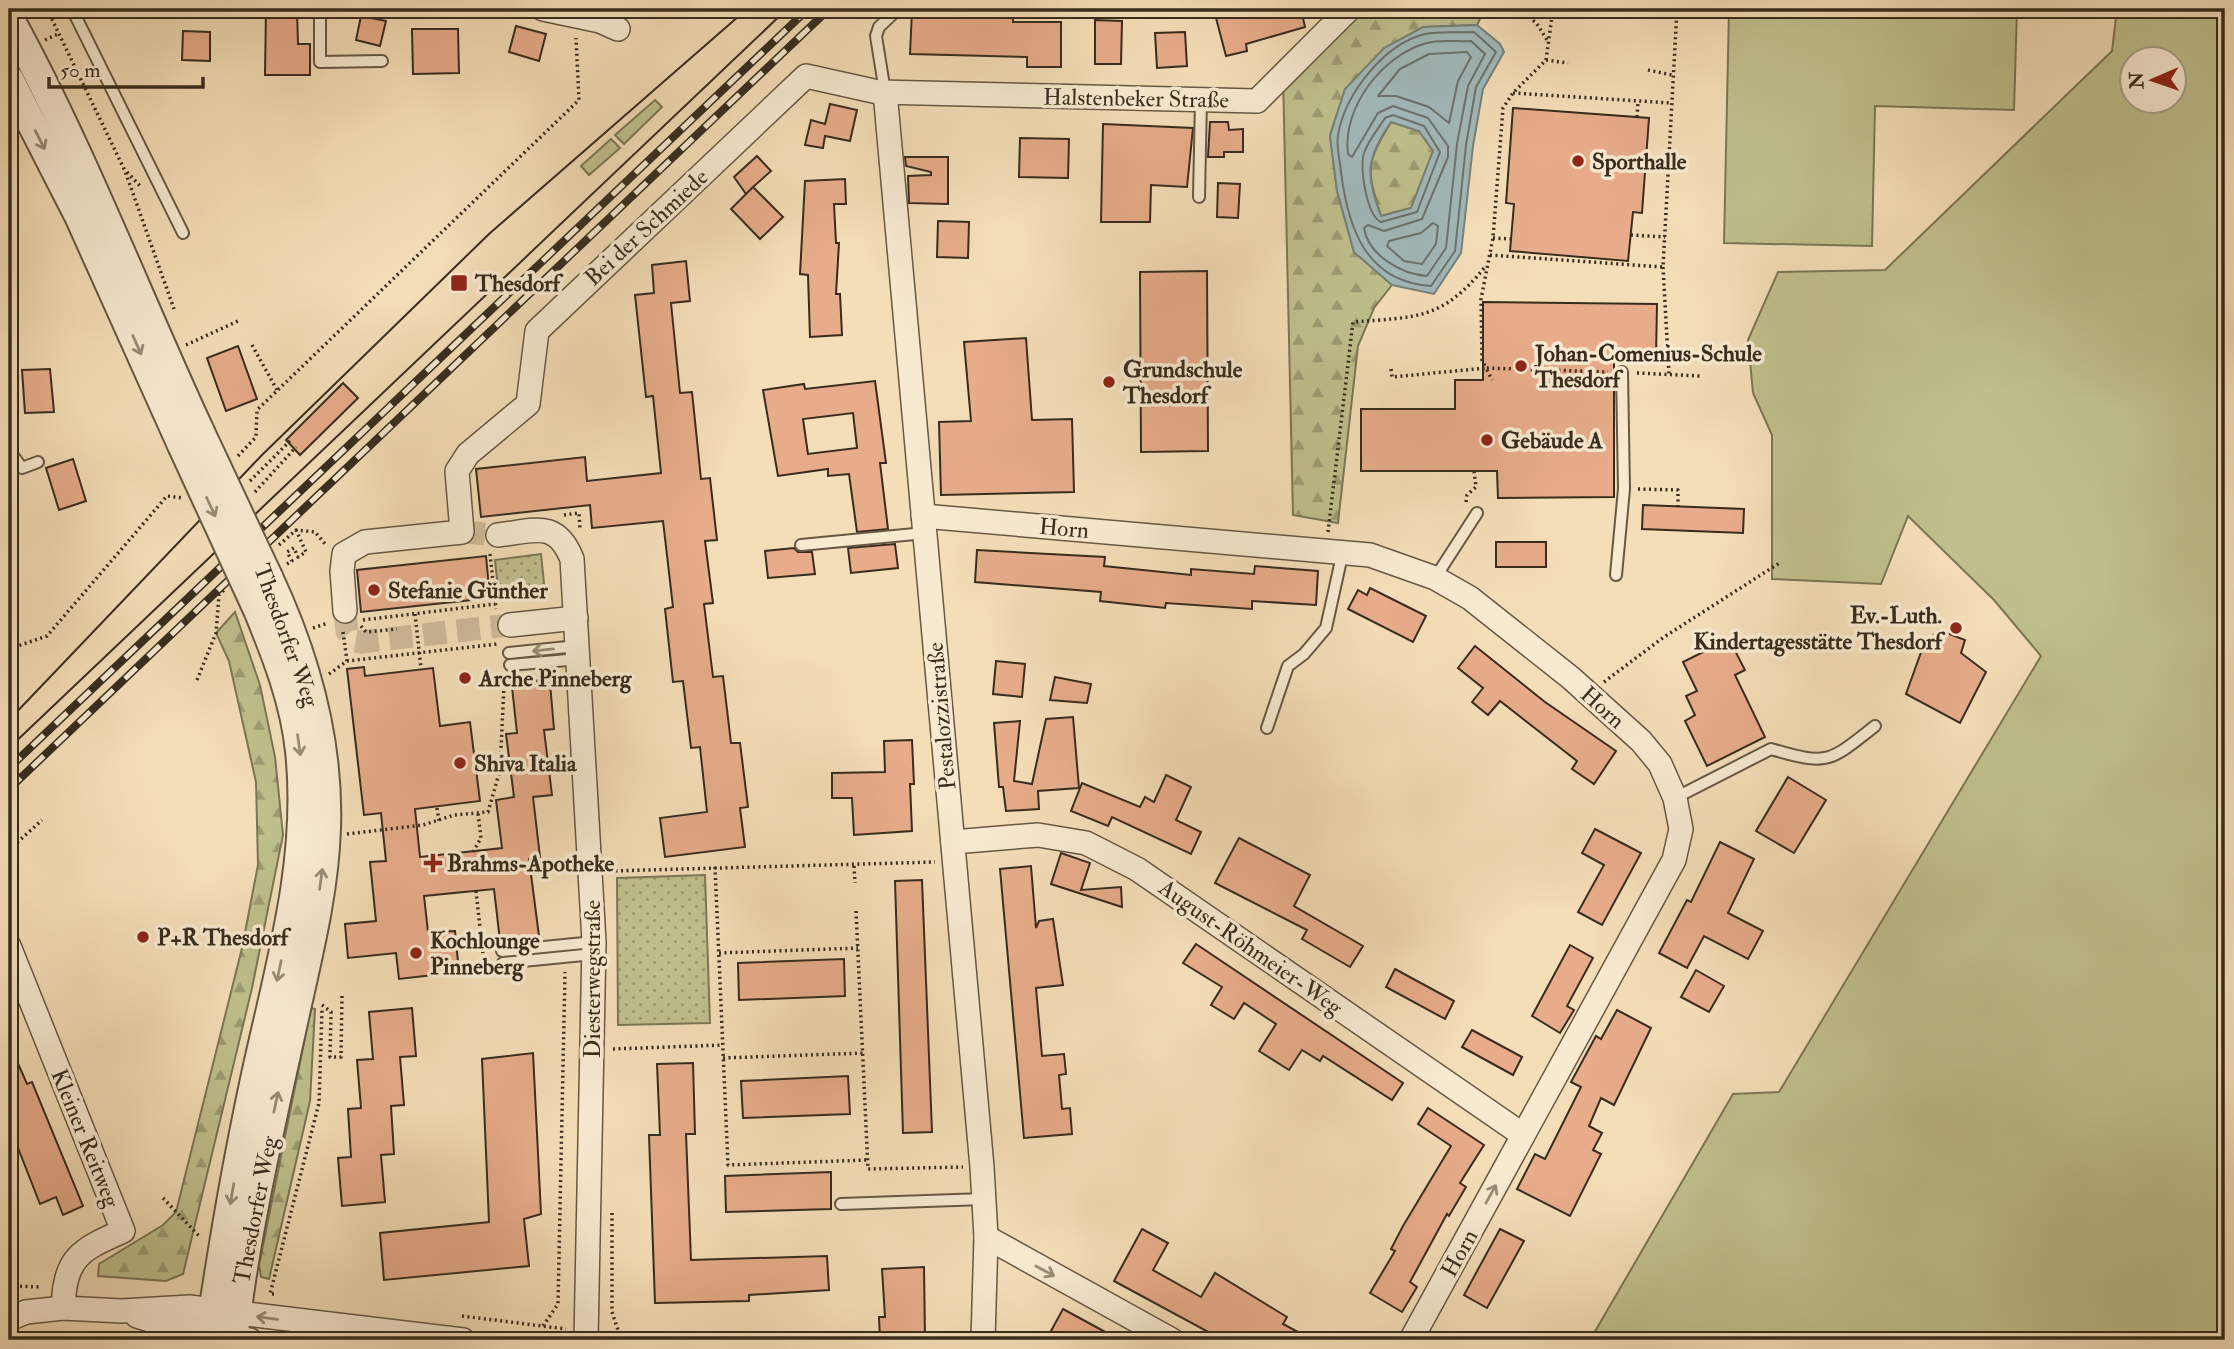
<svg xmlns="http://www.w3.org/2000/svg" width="2234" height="1349" viewBox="0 0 2234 1349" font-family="'IM FELL Double Pica',serif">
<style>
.green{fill:#bfc08d;stroke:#7b7656;stroke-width:2;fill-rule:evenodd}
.forest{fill:url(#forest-firs);stroke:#7b7656;stroke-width:2}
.park{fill:url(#park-dots);stroke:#7b7656;stroke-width:2}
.water{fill:#a1b9ba;stroke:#77817c;stroke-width:2;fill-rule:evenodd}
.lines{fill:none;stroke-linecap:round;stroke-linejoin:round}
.shore{stroke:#6c726c;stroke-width:2}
.building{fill:#e8ac8a;stroke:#372c1e;stroke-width:2;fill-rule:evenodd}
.minor-tunnel{stroke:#ceba99;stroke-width:23;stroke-dasharray:23 11;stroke-linecap:butt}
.service-casing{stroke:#665844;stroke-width:14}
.minor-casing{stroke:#665844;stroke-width:26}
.tertiary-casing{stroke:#665844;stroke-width:32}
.path{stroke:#372c1e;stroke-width:3.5;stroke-dasharray:2 3.5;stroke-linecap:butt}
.service{stroke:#f8ead1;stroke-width:10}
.minor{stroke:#f8ead1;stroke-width:23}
.tertiary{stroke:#f8ead1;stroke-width:28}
.tram{stroke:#372c1e;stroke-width:2}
.rail-casing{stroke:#372c1e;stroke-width:8}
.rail{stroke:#f8ead1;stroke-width:5;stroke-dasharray:16;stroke-linecap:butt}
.tertiary-bridge-casing{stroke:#665844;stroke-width:32;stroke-linecap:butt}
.tertiary-bridge{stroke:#f8ead1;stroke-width:28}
.oneway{stroke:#988b78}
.poi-dot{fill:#8f2418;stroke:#f8ead1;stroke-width:2.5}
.labels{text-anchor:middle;stroke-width:7;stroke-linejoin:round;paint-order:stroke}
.street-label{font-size:23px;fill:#372c1e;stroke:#f8ead1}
.poi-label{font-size:23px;font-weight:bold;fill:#372c1e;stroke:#f8ead1;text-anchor:start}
</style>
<defs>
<pattern id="forest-firs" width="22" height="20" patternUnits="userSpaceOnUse" patternTransform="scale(1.75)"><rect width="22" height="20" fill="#bfc08d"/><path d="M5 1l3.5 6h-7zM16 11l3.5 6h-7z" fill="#9c9c73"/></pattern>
<pattern id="park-dots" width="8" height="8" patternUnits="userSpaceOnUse" patternTransform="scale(1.75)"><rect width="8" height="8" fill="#bfc08d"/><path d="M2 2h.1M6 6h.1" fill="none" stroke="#9c9c73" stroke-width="1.8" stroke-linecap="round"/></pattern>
</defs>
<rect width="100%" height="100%" fill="#f4deb8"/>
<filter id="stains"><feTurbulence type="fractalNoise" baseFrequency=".00286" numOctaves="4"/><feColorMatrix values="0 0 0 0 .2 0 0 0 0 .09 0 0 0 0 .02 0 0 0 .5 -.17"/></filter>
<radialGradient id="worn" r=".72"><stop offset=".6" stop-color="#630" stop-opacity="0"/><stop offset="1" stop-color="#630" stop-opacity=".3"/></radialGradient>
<g class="green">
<polygon points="1729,9 2017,9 2014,110 1875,106 1872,246 1724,243"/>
<path d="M2117,9h108v1331h-635l143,-246 46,-2 262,-436 -47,-56 -86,-84 -27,68 -109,-5v-144l-19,-42 -5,-53 30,-68 107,-2 227,-219zM2132,60h42v42h-42z"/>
<polygon points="655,100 662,107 624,144 615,135"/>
<polygon points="611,139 620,148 589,175 581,166"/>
</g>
<g class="forest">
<polygon points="1349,9 1485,9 1477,25 1423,27 1345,89 1330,135 1337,191 1354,252 1392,285 1374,308 1358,346 1338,523 1293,515 1283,76"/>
<path d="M1391,122l28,9 14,20 -22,57 -30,8c-15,-48 -15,-52 10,-94z"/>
<polygon points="235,612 260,685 275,757 283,835 252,988 183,1274 166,1281 98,1276 99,1264 163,1225 176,1212 242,948 258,865 256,782 229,661 216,633"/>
<polygon points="311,1008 315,1009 310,1101 269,1279 261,1277 259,1265"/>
</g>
<g class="park">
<polygon points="541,554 545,593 499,598 495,560"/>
<polygon points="705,875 710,1023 618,1025 617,878"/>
</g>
<path class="water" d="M1477,25l23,19 4,8 -21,37 -10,57 -12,107 -27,41 -42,-9 -38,-33 -17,-61 -7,-55 15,-47 39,-41 39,-21zM1391,122l28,9 14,20 -22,57 -30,8c-16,-41 -15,-58 10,-94z"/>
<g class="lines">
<g class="shore">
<path d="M1474,32l22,20 -20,35 -10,58 -11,106 -24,35c-65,-4 -83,-58 -90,-114 -1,-12 -5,-26 -3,-37 7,-41 46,-91 87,-101 15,-3 34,-1 49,-2z"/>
<path d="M1471,41l14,13 -17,32 -11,58 -11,104 -19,28c-26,-2 -59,-21 -63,-48l4,-3 16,6 38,-12 26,-62v-11l-20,-28 -35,-12 -15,7 -26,44 -4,-3c-6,-46 34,-99 79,-111 13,-4 30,-1 44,-2z"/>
<polygon points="1467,52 1471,57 1458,81 1449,123 1429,107 1396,96 1378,96 1400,69 1429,54"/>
<path d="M1393,115l31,11 16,26 -23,60 -36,10c-14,-6 -22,-54 -17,-69 4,-12 14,-24 21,-35z"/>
<polygon points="1433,223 1438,226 1436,244 1422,264 1404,261 1387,246 1389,241 1421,233"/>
</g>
</g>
<g class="building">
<polygon points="266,9 297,9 298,44 310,44 310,75 265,75"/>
<polygon points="1251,9 1301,9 1305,27 1246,44 1247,51 1226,56 1216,18"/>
<polygon points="912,10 1013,13 1013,22 1061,22 1061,67 1027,67 1027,57 910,54"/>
<polygon points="361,16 386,21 380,46 356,40"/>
<polygon points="1095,20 1122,21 1121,64 1095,64"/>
<polygon points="516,26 546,34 539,61 509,52"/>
<polygon points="412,29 458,29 459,73 413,74"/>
<polygon points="183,31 210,32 210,61 182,60"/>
<polygon points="1185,32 1187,66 1157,68 1155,33"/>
<polygon points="830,104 857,110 850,141 825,136 823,148 805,145 811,120 825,124"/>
<polygon points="1513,108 1649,118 1642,213 1633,212 1628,261 1510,251 1514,204 1506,203"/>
<polygon points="1210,122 1228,122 1229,130 1243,129 1243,152 1224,152 1224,157 1208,157"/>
<polygon points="1103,124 1193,128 1187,187 1151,185 1150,222 1101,222"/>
<polygon points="1020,138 1069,139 1068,178 1019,177"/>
<polygon points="757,156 771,171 753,187 783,217 760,239 731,209 753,187 746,194 734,177"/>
<polygon points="905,157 948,157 948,204 909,203 908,176 931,175 931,172 906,166"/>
<polygon points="845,179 846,204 834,204 836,243 839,243 836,294 840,294 842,335 810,337 808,275 800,274 805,181"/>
<polygon points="1218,183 1240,184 1238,218 1217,217"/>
<polygon points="938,221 969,222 968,258 937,257"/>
<polygon points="686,261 690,301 671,303 680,393 692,392 701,479 710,478 717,540 705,541 713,603 704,604 713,677 723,676 731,743 740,743 748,807 740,808 745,847 665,857 660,818 707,812 700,747 691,748 683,681 673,682 665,609 673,607 663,521 592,528 590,505 481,517 476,469 585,457 587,481 661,473 653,396 646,397 635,295 654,293 652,265"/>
<polygon points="1207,271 1208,451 1141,452 1140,272"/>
<polygon points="1483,302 1657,304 1656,357 1614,357 1614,497 1498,498 1497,471 1361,471 1361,409 1455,409 1455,380 1483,380"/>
<polygon points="1026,338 1032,420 1072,419 1074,492 941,495 939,422 971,421 964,342"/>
<polygon points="238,346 257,399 226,411 207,358"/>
<polygon points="50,369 54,412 25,413 22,370"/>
<path d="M875,381l11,82h-6l8,66 -31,3 -8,-58 -21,2v-7l-50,7 -15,-86 41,-6 1,5zM853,413l4,35 -49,6 -5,-35z"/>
<polygon points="343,383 358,398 300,455 286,440"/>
<polygon points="73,459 86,501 59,510 46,468"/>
<polygon points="1643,505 1744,509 1743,533 1642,529"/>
<rect x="1496" y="542" width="50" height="25"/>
<polygon points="895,544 898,568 851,573 848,548"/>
<polygon points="794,548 798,552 812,552 815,574 768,578 765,551"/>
<polygon points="977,550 1105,557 1104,566 1191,575 1191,569 1254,574 1255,566 1318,571 1316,605 1252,601 1252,609 1166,603 1165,608 1100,601 1101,592 975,582"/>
<polygon points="486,556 490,598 361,612 357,570"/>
<polygon points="1370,588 1426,616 1413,642 1348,609 1358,590 1367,595"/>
<polygon points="1939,630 1965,640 1961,653 1986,672 1960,723 1906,694 1924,644"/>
<polygon points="1729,639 1745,670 1735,675 1765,737 1707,766 1685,721 1695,715 1686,696 1697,691 1683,662"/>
<polygon points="1475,646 1545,702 1616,751 1594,784 1572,769 1577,761 1500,701 1488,715 1472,702 1483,688 1458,668"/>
<polygon points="996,661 1025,664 1022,697 993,694"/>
<polygon points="364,667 365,676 433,668 440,726 470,722 480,801 415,809 420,857 502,848 496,800 514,797 506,734 517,733 512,687 550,683 554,729 544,730 552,795 533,797 540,857 529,859 539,936 500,941 494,889 424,896 428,932 455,931 459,972 399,979 396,953 348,958 345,924 376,921 370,862 386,861 381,813 364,815 347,669"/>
<polygon points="1055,677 1091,684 1087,703 1050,700"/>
<polygon points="1073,717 1079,788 1038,791 1039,809 1006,811 1003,787 999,787 994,723 1020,721 1014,781 1032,784 1046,719"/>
<polygon points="912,740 914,784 910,784 912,831 854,835 852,798 832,798 832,773 885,772 884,741"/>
<polygon points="1166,775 1191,787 1176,820 1201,832 1191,854 1112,817 1108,826 1071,811 1082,783 1140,807 1145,797 1154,802"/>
<polygon points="1788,777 1826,800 1794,853 1756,831"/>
<polygon points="1595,829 1641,853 1602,925 1578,912 1604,865 1582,853"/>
<polygon points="1239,838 1310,875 1294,906 1363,946 1350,967 1302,939 1307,930 1215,883"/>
<polygon points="1720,842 1754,859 1728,913 1763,931 1748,959 1704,936 1687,968 1659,953 1687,900 1691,902"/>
<polygon points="1061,853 1090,863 1081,890 1121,887 1122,907 1051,884"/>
<polygon points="1031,866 1036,928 1039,921 1053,919 1063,985 1036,988 1042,1056 1064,1054 1066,1074 1059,1075 1062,1109 1070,1108 1072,1134 1024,1138 1000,869"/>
<polygon points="922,880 932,1132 903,1133 895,881"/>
<polygon points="1196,944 1403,1083 1392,1100 1323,1056 1320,1061 1302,1050 1289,1070 1259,1051 1276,1024 1244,1003 1234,1019 1211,1005 1222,987 1183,963"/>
<polygon points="1570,945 1593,958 1567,1006 1574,1010 1560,1033 1532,1016"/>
<polygon points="844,959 845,996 739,1000 738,963"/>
<polygon points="1395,969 1454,1001 1445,1019 1386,987"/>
<polygon points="1696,970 1724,986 1709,1012 1681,997"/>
<polygon points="412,1008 416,1056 400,1057 404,1105 391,1106 394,1154 381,1155 385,1202 342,1206 338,1158 351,1157 348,1109 361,1108 357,1060 373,1059 369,1012"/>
<polygon points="1617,1010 1651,1028 1614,1105 1601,1098 1589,1126 1602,1133 1593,1150 1601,1154 1570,1216 1517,1189 1535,1154 1545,1159 1581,1087 1571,1082 1596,1036 1601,1039"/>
<polygon points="1472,1030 1522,1057 1513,1075 1462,1047"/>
<polygon points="9,1043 27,1084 32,1082 83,1206 63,1215 56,1197 40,1204 9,1125"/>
<polygon points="533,1053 541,1214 524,1219 529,1266 384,1280 380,1233 489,1222 482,1059"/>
<polygon points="693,1063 695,1134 686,1134 691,1260 827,1256 829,1290 749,1295 749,1301 655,1303 649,1135 660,1135 657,1064"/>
<polygon points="848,1076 850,1114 743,1118 741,1081"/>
<polygon points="1428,1108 1484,1145 1460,1183 1466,1187 1449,1216 1447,1214 1410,1282 1417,1287 1402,1312 1370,1293 1395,1251 1391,1249 1403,1226 1451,1146 1418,1124"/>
<polygon points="831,1172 831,1209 726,1212 725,1176"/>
<polygon points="1142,1229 1168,1243 1153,1270 1201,1297 1215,1273 1287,1317 1283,1324 1313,1340 1223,1340 1114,1281"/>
<polygon points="1500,1229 1524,1241 1487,1308 1464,1295"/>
<polygon points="924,1267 925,1338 880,1340 879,1317 885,1317 882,1269"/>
<polygon points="1063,1309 1120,1340 1046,1340"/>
</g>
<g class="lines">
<g class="minor-tunnel">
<polyline points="462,532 498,535"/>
<polyline points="345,611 347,631 354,641 361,642 510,625"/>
</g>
<g class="service-casing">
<g id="service">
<polyline points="72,9 183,233"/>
<polyline points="320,9 320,62 382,61"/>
<polyline points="885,92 876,36 879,27 898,9"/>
<polyline points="1199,197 1201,99"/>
<polyline points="9,450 22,468 38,462"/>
<polyline points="801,545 925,533"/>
<polyline points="1616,575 1624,489 1622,372"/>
<polyline points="1435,578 1477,513"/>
<polyline points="509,653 577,646"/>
<polyline points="510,665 579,659"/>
<polyline points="1267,728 1288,666 1304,654 1326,628 1343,551"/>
<path d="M1675,798l96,-49c58,17 58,13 104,-23"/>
<polyline points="502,951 594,942"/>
<polyline points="503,963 594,954"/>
<polyline points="841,1204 984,1199"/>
</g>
</g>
<g class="minor-casing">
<g id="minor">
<polyline points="543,9 600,21 618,29"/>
<polyline points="885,92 982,1167 986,1237 983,1340"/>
<polyline points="923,516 1370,555 1435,578 1470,598 1571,678 1641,741 1660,764 1675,798 1681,829 1674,860 1411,1340"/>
<path d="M498,535c36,-4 58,-16 74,24l22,383 -8,398"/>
<polyline points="345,611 342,571 344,554 365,542 462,532 457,471 468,454 528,404 537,331 806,76 878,92 1257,101 1349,9"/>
<polyline points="510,625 576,618"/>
<polyline points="953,842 1038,835 1086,843 1137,869 1523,1135"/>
<path d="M9,946l114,285c-43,19 -58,26 -60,77"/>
<polyline points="986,1237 1172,1340"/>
<polyline points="137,1316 169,1326 250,1340"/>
<polyline points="9,1319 26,1312 63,1308 122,1311 189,1307 463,1340"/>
</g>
</g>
<g class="tertiary-casing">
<g id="tertiary">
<path d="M9,18c73,133 127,276 191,414"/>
<polyline points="9,79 80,218 182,445"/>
<path d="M209,1340c13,-89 28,-177 47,-265 23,-106 56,-214 44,-324 -5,-49 -23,-95 -42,-141"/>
<path d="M233,1340c12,-105 36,-209 59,-313 14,-65 32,-132 34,-199 3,-87 -21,-172 -58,-251"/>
</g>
</g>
<g class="path">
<polyline points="47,9 125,171 174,309"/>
<polyline points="1521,9 1537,24 1549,43"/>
<polyline points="1553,9 1546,60 1513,93 1503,108 1493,238 1481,299 1482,360 1486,368 1608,372"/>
<polyline points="45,40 60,33"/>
<polyline points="1546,60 1568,63"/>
<polyline points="1648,70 1672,75"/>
<polyline points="1513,93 1671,103"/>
<polyline points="1637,117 1638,102"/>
<polyline points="127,172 141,187"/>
<polyline points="1631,235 1665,237"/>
<polyline points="1493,238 1511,239"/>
<polyline points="1490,255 1663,267 1677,9"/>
<polyline points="1663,267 1669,374"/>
<polyline points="186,345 238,321"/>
<polyline points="252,345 277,390"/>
<polyline points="1391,369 1392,377 1486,368 1492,380"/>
<polyline points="1637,373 1700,376"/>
<polyline points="238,456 256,437 257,410 579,100 576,38"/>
<polyline points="250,481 290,441"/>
<polyline points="1638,489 1678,490 1678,507"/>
<polyline points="255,492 296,447"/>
<polyline points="1466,502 1467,495 1476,487 1474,471"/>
<polyline points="564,515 579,513 580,529"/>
<path d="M1328,532l25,-210c64,-5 89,-2 132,-55"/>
<polyline points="279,545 296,530 315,532 326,545"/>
<polyline points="490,554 496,609"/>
<polyline points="287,564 292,561 287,552 294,548 298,557 306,552 296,530"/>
<polyline points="494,591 514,588"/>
<polyline points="415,614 421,668"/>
<polyline points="363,620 495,604"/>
<polyline points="361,626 366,632 397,629"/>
<polyline points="313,628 328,623"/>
<polyline points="343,632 347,661"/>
<polyline points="9,649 47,636 167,496 182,498"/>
<polyline points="329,674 347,661 497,644"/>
<polyline points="503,679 504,685 546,680 546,676"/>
<polyline points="197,680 216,633 219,595 224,590"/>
<polyline points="1604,682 1664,637 1781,562"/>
<polyline points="437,808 439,821"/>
<polyline points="347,834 423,825 454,815 488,812 500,770 504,685"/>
<polyline points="9,850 42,820"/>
<polyline points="473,852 481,838 478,813"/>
<polyline points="854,866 855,883"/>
<polyline points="715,867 728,1165 867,1160"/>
<polyline points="610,871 935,862"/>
<polyline points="476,891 485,973 490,973"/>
<polyline points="856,911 868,1169 963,1167"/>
<polyline points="719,953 858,948"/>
<polyline points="322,1005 331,1012 330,1057 341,1057 342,995"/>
<polyline points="613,1049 723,1045"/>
<polyline points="723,1058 864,1053"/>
<polyline points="163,1198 200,1237"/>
<polyline points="612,1213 612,1312 620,1336"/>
<polyline points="9,1286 41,1287"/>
<polyline points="274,1294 270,1294 319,1103 322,1010"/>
<polyline points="462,1316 566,1329"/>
<polyline points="543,1326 558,1304 565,972"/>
<polyline points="608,1334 667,1340"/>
</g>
<use href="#service" class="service"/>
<use href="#minor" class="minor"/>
<use href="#tertiary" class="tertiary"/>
<g class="tram">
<polyline points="9,720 262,455 489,234 747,9"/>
<polyline points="9,748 787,9"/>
</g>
<g class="rail-casing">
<g id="rail">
<polyline points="9,768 808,9"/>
<polyline points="9,789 829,9"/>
</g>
</g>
<use href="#rail" class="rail"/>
<g class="tertiary-bridge-casing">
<g id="tertiary-bridge">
<polyline points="200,432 268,577"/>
<polyline points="182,445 258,610"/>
</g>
</g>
<use href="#tertiary-bridge" class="tertiary-bridge"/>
</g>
<defs><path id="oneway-shaft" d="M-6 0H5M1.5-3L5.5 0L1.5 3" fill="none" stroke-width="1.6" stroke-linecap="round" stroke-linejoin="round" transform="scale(1.75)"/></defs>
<g class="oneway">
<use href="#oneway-shaft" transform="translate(40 140) rotate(63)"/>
<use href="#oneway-shaft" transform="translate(137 345) rotate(66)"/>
<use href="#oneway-shaft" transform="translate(211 507) rotate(65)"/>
<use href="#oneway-shaft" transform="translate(543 650) rotate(174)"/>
<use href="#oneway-shaft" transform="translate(299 745) rotate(82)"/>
<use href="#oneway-shaft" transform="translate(321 879) rotate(-82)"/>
<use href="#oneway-shaft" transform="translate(279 971) rotate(102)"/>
<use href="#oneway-shaft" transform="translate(276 1102) rotate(-78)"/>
<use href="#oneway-shaft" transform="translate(232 1194) rotate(100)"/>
<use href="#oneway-shaft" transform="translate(1491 1194) rotate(-61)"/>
<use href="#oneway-shaft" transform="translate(1045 1271) rotate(28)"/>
<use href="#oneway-shaft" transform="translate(267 1318) rotate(-172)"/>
</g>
<g class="poi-dot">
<circle cx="1578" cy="161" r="7"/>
<rect x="450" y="274" width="18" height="18" rx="3.5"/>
<circle cx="1521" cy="366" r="7"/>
<circle cx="1109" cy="382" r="7"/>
<circle cx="1487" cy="440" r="7"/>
<circle cx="374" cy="590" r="7"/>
<circle cx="1956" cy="628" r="7"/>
<circle cx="465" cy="678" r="7"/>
<circle cx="460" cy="763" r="7"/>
<path d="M429.5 852.5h7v7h7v7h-7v7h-7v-7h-7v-7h7z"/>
<circle cx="143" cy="937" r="7"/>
<circle cx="416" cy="953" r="7"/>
</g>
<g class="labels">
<g class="street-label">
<text transform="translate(1136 98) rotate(1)" y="8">Halstenbeker Straße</text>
<text transform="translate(646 227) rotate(-43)" y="8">Bei der Schmiede</text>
<text transform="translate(1064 528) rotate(5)" y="8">Horn</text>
<text transform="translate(287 635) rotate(70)" y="8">Thesdorfer Weg</text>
<text transform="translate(1603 707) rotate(42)" y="8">Horn</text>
<text transform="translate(941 716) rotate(-95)" y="8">Pestalozzistraße</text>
<text transform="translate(1251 947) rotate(35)" y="8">August-Röhmeier-Weg</text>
<text transform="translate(592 979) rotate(-90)" y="8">Diesterwegstraße</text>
<text transform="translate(86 1138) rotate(68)" y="8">Kleiner Reitweg</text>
<text transform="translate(255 1210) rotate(-79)" y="8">Thesdorfer Weg</text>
<text transform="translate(1459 1253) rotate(-61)" y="8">Horn</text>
</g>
<g class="poi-label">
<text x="1592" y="169">Sporthalle</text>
<text x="475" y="291">Thesdorf</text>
<text x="1535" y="361">Johan-Comenius-Schule<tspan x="1535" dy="26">Thesdorf</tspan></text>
<text x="1123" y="377">Grundschule<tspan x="1123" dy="26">Thesdorf</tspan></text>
<text x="1501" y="448">Gebäude A</text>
<text x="388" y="598">Stefanie Günther</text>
<text x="1942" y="623" text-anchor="end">Ev.-Luth.<tspan x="1942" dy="26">Kindertagesstätte Thesdorf</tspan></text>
<text x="479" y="686">Arche Pinneberg</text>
<text x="474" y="771">Shiva Italia</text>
<text x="447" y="871">Brahms-Apotheke</text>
<text x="157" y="945">P+R Thesdorf</text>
<text x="430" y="948">Kochlounge<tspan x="430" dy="26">Pinneberg</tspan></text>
</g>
</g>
<rect width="2234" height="1349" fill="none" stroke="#f4deb8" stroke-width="35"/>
<rect x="10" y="10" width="2213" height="1328" fill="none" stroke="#372c1e" stroke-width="3.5"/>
<rect x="18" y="18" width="2199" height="1314" fill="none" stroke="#372c1e" stroke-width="2"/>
<g transform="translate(2153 80) rotate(268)"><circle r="33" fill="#f8ead1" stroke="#ab9e89" stroke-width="2"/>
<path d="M0-5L12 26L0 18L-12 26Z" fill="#8f2418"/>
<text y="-10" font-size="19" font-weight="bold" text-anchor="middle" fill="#372c1e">N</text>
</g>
<path d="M49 77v10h154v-10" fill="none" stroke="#372c1e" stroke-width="3.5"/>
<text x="60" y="77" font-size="21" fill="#372c1e" stroke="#f8ead1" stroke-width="5" paint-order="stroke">50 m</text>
<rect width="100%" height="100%" filter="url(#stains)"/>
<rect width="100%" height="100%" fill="url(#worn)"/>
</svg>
